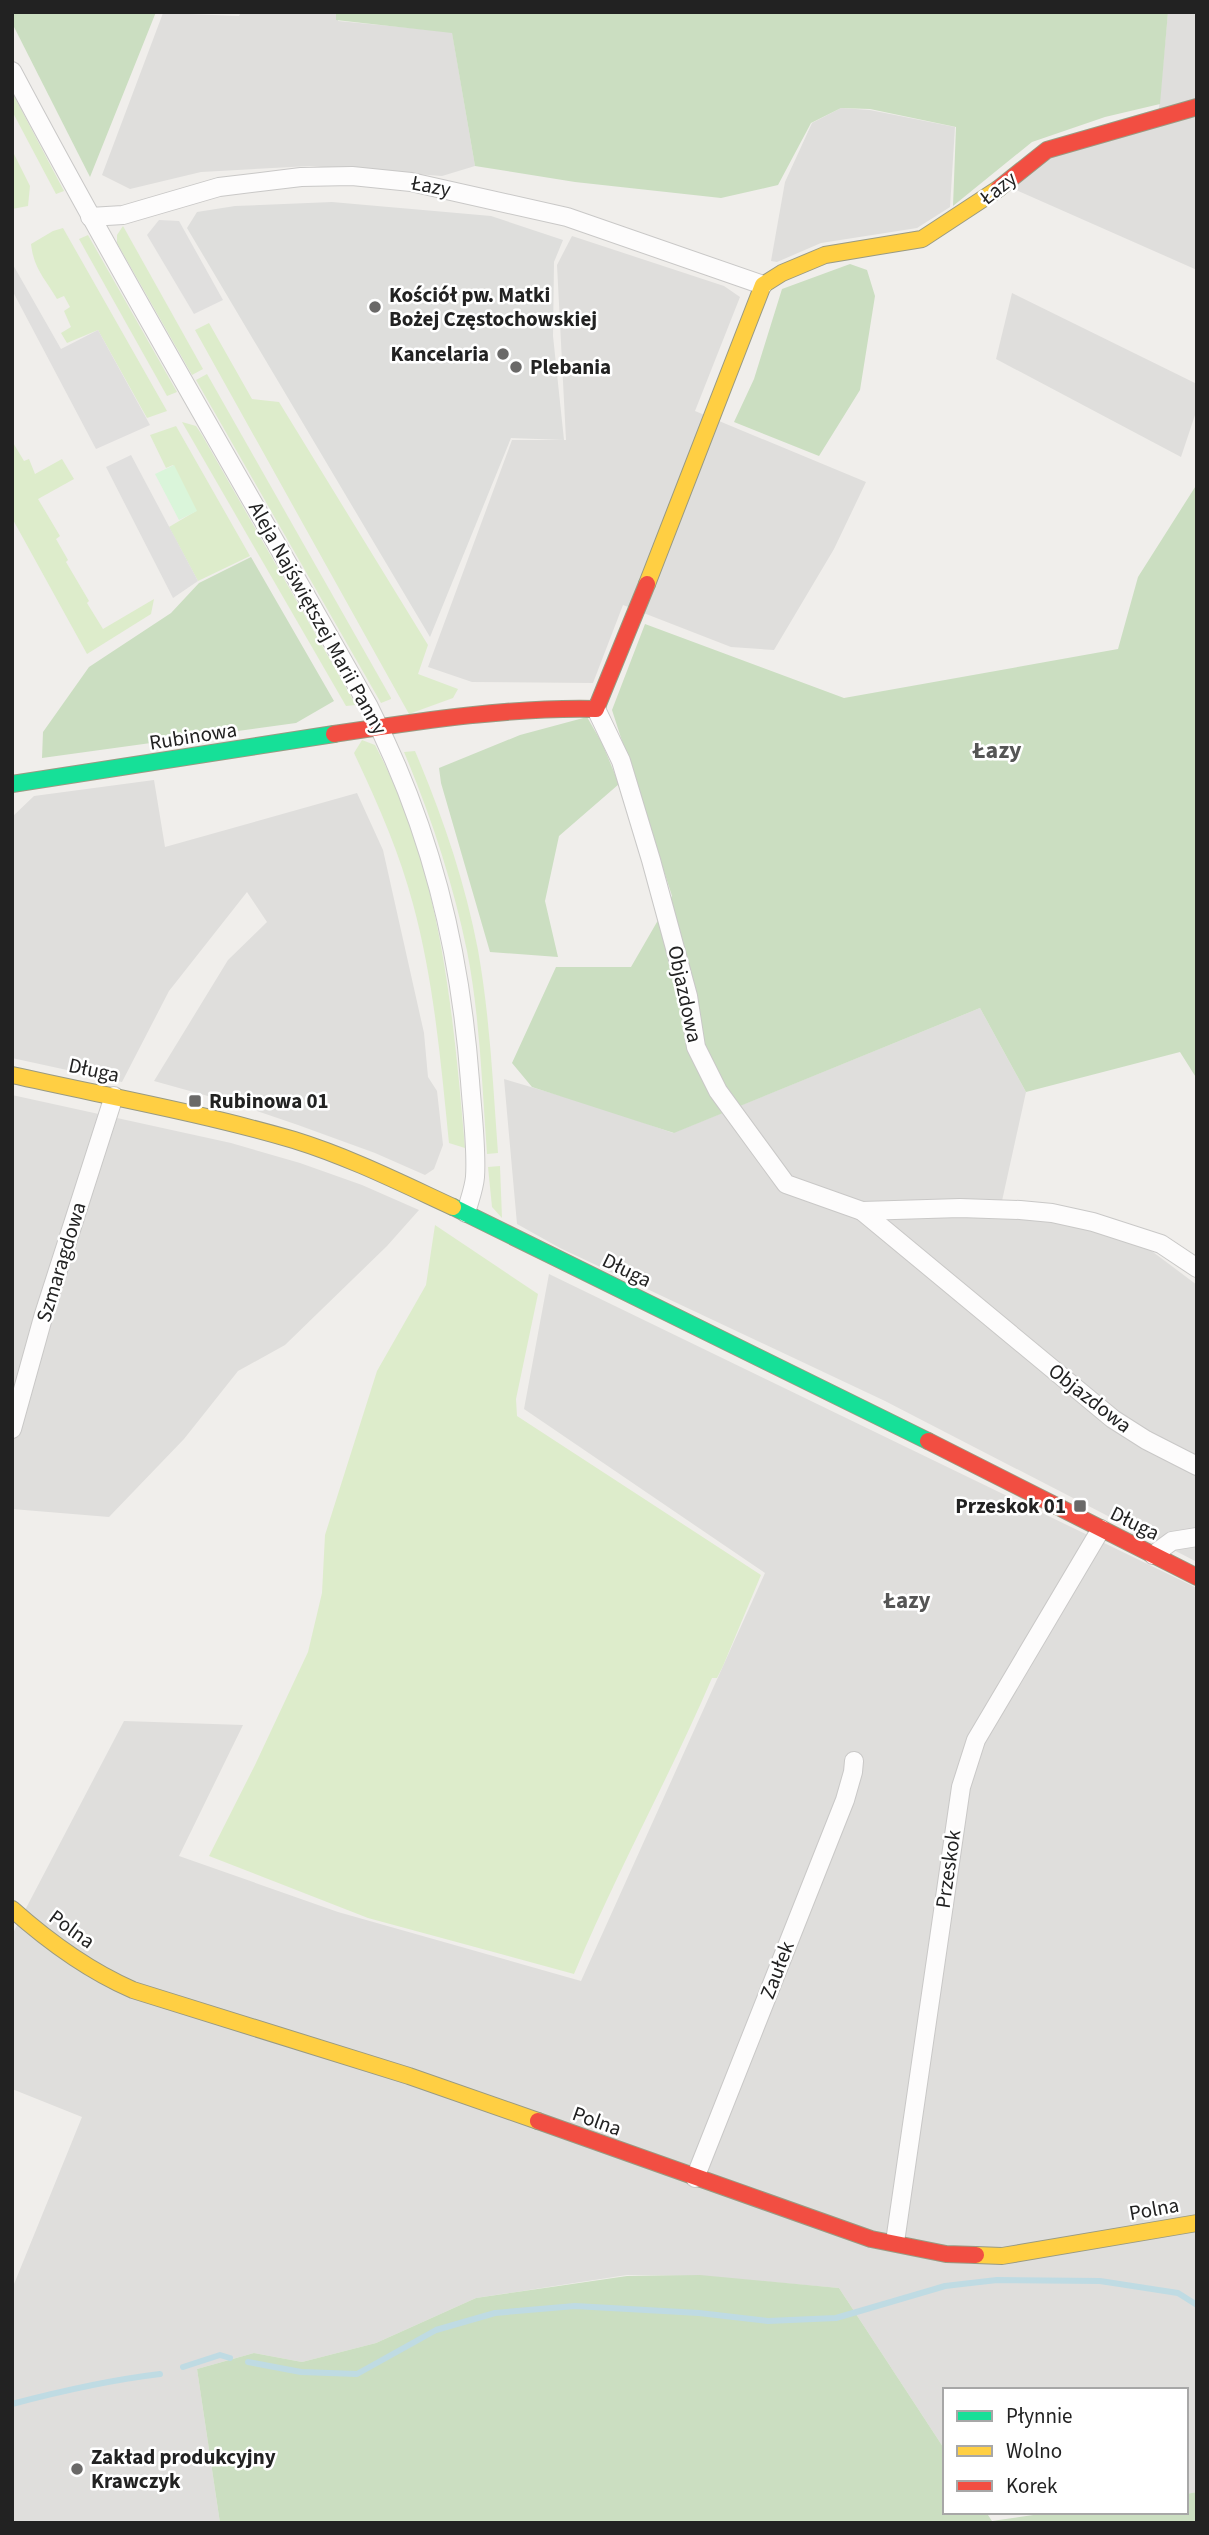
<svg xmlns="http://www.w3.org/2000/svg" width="1209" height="2535" viewBox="0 0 1209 2535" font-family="'Source Sans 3',sans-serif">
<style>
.residential{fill:#dfdedc}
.religious{fill:#dededc}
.grass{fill:#ddeccb}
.forest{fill:#cbdec1}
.park{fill:#daf5da}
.parking{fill:#e0dfde}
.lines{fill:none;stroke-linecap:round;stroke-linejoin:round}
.stream{stroke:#bfdbe3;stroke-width:6}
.street-casing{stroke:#c9c8c7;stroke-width:20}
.fast-casing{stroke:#999a82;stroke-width:18}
.slow-casing{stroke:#999a82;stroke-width:18}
.jam-casing{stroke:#999a82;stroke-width:18}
.street{stroke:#fdfcfc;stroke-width:18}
.fast{stroke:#16e098;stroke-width:16}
.slow{stroke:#ffcf43;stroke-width:16}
.jam{stroke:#f24e42;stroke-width:16}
.poi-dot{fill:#6a6968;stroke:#fff;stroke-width:2.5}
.labels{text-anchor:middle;stroke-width:5;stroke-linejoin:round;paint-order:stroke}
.street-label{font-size:21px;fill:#222;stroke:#fff}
.poi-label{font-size:21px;font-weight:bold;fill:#222;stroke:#fff;text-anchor:start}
.neighbourhood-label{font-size:23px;font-weight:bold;fill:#555;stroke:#fff}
.quarter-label{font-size:24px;font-weight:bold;fill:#555;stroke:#fff}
</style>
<rect width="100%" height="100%" fill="#f0eeeb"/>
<g class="residential">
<polygon points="241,12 338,12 338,21 452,32 475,166 442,176 310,166 201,172 130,189 102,175 163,13 239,16"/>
<polygon points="1168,12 1197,12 1197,270 1007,186 1048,150 1158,118"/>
<polygon points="841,108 870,110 955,127 950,207 917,228 821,243 777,262 771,261 785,182 812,123"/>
<polygon points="572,236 724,286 740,297 695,411 866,482 834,549 774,650 731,647 623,605 593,683 472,682 428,667 512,440 566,440 557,265"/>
<polygon points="1012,293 1197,384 1197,409 1181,457 996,359"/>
<polygon points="154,780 165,847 357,793 383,850 424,1033 428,1077 437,1091 443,1145 434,1169 425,1175 375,1153 298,1125 233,1103 154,1081 228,960 267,922 247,892 169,991 122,1082 12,1058 12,817 34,796"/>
<polygon points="980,1008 1026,1092 1000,1210 1050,1214 1141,1243 1197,1285 1197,1562 885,1401 560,1248 517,1224 504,1079 599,1107 673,1133"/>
<polygon points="12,1095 231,1143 300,1163 362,1185 419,1210 387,1246 285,1345 238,1371 184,1439 109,1517 12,1509"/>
<polygon points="549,1274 1197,1588 1197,2492 1186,2494 1186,2390 945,2390 945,2450 839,2288 700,2276 627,2275 476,2298 376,2343 302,2362 254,2353 197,2369 220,2523 12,2523 12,2289 82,2117 12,2089 12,1935 124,1721 243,1725 179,1856 338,1912 581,1981 765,1573 524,1409"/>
</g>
<polygon class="religious" points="332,202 491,216 563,240 554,262 553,336 564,440 511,438 430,637 187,228 197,212 235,206"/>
<g class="grass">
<polygon points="12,92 64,191 56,194 12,111"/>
<polygon points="12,150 30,186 28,206 12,209"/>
<polygon points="123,226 203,369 192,375 117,243 117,235"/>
<path d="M63,228l104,183 -20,7 -49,-88 -31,13 -6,-10 10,-6 -7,-16 6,-4 -6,-11 -7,3c-12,-21 -23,-29 -26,-55l22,-13z"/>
<polygon points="88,235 177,392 167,396 79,239"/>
<polygon points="209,323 252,399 279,402 428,645 418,674 458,689 453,698 409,714 195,330"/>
<polygon points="207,374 391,698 391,699 381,703 196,380"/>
<polygon points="182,422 196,426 202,435 356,705 346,706"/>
<polygon points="176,426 250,556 198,581 169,527 196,511 173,465 166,468 150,435"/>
<polygon points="12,441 24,461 29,459 35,474 62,459 74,479 38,499 60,536 56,539 68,560 66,562 89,601 87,603 103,629 154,599 151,614 87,654 12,518"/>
<path d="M362,740l13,5c66,124 78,266 90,403l-16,-5c-8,-79 -15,-162 -36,-239 -14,-53 -36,-102 -59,-151z"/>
<path d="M415,751c27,64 50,130 63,199 12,67 15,136 20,203l-11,1c-5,-68 -7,-137 -20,-203 -14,-68 -36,-135 -63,-199z"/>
<polygon points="500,1166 502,1218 492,1207 488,1167"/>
<path d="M435,1225l103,69 -22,105 1,17 244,159 -38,91 -6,12h-5c-43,100 -96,195 -138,296l-206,-56 -159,-62 46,-91 53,-113 14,-59 3,-58 52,-164 49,-86z"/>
</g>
<g class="forest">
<polygon points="12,12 156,12 90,177 12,23"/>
<polygon points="336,12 1168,12 1160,104 1105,117 1032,142 953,206 956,127 870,109 841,108 811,123 778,185 721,198 575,182 475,166 452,33 336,20"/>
<polygon points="850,264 867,270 875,296 860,390 819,456 734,422 754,379 782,289"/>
<polygon points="1197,484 1197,1079 1180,1052 1026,1092 980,1008 674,1133 532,1087 512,1063 556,967 631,967 672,896 612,710 645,624 844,698 1118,649 1138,577"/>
<polygon points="251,557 334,701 296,723 42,758 43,732 89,667 171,613 199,583"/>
<polygon points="587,717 602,743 619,784 559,836 545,901 558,957 490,952 441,783 439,768 520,735"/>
<polygon points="700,2275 839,2288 945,2450 945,2512 986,2512 992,2521 1054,2512 1186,2512 1186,2494 1197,2492 1197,2523 220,2523 197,2369 254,2353 302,2362 376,2343 476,2298 627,2276"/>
</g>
<polygon class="park" points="174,465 197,511 179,520 155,474"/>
<g class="parking">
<polygon points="159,220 179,221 223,300 194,314 147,235"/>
<polygon points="12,263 61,349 98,330 150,425 96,449 12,290"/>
<polygon points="131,455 198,581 173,598 106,467"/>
</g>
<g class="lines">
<g class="stream">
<polyline points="248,2362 301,2372 357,2374 436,2330 495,2313 575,2306 699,2313 768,2321 836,2318 945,2286 997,2280 1100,2281 1178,2293 1197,2305"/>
<polyline points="183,2367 220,2355 230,2358"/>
<path d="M12,2404c49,-13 98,-24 148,-30"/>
</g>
<g class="street-casing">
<g id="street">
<path d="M12,71c114,215 238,424 357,636 61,119 91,240 101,374 2,29 7,68 5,96 -1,12 -6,24 -9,36"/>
<polyline points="90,217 123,215 219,187 301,177 352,176 411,182 567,217 763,285"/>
<polyline points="596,709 621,761 651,860 688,996 696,1047 718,1091 786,1184 862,1211 960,1208 1020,1210 1052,1213 1093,1222 1161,1244 1197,1268"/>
<polyline points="862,1211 1113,1419 1146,1440 1197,1466"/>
<polyline points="12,1429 44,1314 114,1096"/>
<polyline points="1153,1555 1172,1541 1197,1537"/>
<polyline points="695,2178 845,1800 853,1772 854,1761"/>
<polyline points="895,2242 961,1787 976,1740 1101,1529"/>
</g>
</g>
<g class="fast-casing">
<g id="fast">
<polyline points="12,784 334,734"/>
<polyline points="453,1207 928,1441"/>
</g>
</g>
<g class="slow-casing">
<g id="slow">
<polyline points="647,584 763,285 782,273 825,255 922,239 998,189"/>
<path d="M12,1075c94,21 190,38 282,65 55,17 107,43 159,67"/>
<path d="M12,1909c37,33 75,61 121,81l276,86 129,45"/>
<polyline points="976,2255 1002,2256 1197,2223"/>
</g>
</g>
<g class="jam-casing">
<g id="jam">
<polyline points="998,189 1047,150 1197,107"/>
<path d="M334,734c86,-13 175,-27 262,-25l51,-125"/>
<polyline points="928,1441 1197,1577"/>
<polyline points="538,2121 871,2239 946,2254 976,2255"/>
</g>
</g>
<use href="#street" class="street"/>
<use href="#fast" class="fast"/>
<use href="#slow" class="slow"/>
<use href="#jam" class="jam"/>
</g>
<g class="poi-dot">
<circle cx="375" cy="307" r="7"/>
<circle cx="503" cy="354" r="7"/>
<circle cx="516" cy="367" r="7"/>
<rect x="188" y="1094" width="14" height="14" rx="3.5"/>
<rect x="1073" y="1499" width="14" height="14" rx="3.5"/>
<circle cx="77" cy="2469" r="7"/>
</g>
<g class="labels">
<g class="street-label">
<text transform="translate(431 186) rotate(11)" y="7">Łazy</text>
<text transform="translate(998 188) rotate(-38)" y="7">Łazy</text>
<text transform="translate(318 618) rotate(61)" y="7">Aleja Najświętszej Marii Panny</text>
<text transform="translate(193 736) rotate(-9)" y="7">Rubinowa</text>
<text transform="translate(685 994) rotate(78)" y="7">Objazdowa</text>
<text transform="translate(94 1070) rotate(12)" y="7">Długa</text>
<text transform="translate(61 1262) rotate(-73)" y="7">Szmaragdowa</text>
<text transform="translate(627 1270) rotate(26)" y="7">Długa</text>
<text transform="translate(1090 1398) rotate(38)" y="7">Objazdowa</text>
<text transform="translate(1135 1523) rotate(26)" y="7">Długa</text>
<text transform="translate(948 1869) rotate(-82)" y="7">Przeskok</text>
<text transform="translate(72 1929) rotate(36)" y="7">Polna</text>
<text transform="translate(777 1970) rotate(-69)" y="7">Zaułek</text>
<text transform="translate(597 2121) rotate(20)" y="7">Polna</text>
<text transform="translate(1154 2209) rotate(-10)" y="7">Polna</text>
</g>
<g class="poi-label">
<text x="389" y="302">Kościół pw. Matki<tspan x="389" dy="24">Bożej Częstochowskiej</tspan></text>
<text x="489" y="361" text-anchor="end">Kancelaria</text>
<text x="530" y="374">Plebania</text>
<text x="209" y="1108">Rubinowa 01</text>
<text x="1066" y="1513" text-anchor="end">Przeskok 01</text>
<text x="91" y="2464">Zakład produkcyjny<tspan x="91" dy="24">Krawczyk</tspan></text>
</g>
<g class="neighbourhood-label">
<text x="907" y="1608">Łazy</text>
</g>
<g class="quarter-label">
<text x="997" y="758">Łazy</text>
</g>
</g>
<rect width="1209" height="2535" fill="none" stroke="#222222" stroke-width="28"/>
<rect x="943" y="2388" width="245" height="126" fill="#ffffff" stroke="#a7a7a7" stroke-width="2"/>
<rect x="957" y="2411" width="35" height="10" fill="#16e098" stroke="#a7a7a7" stroke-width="2"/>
<text x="1006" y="2423" font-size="21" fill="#222222">Płynnie</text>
<rect x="957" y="2446" width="35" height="10" fill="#ffcf43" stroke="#a7a7a7" stroke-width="2"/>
<text x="1006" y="2458" font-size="21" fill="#222222">Wolno</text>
<rect x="957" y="2481" width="35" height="10" fill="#f24e42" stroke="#a7a7a7" stroke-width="2"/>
<text x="1006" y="2493" font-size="21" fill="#222222">Korek</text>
</svg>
